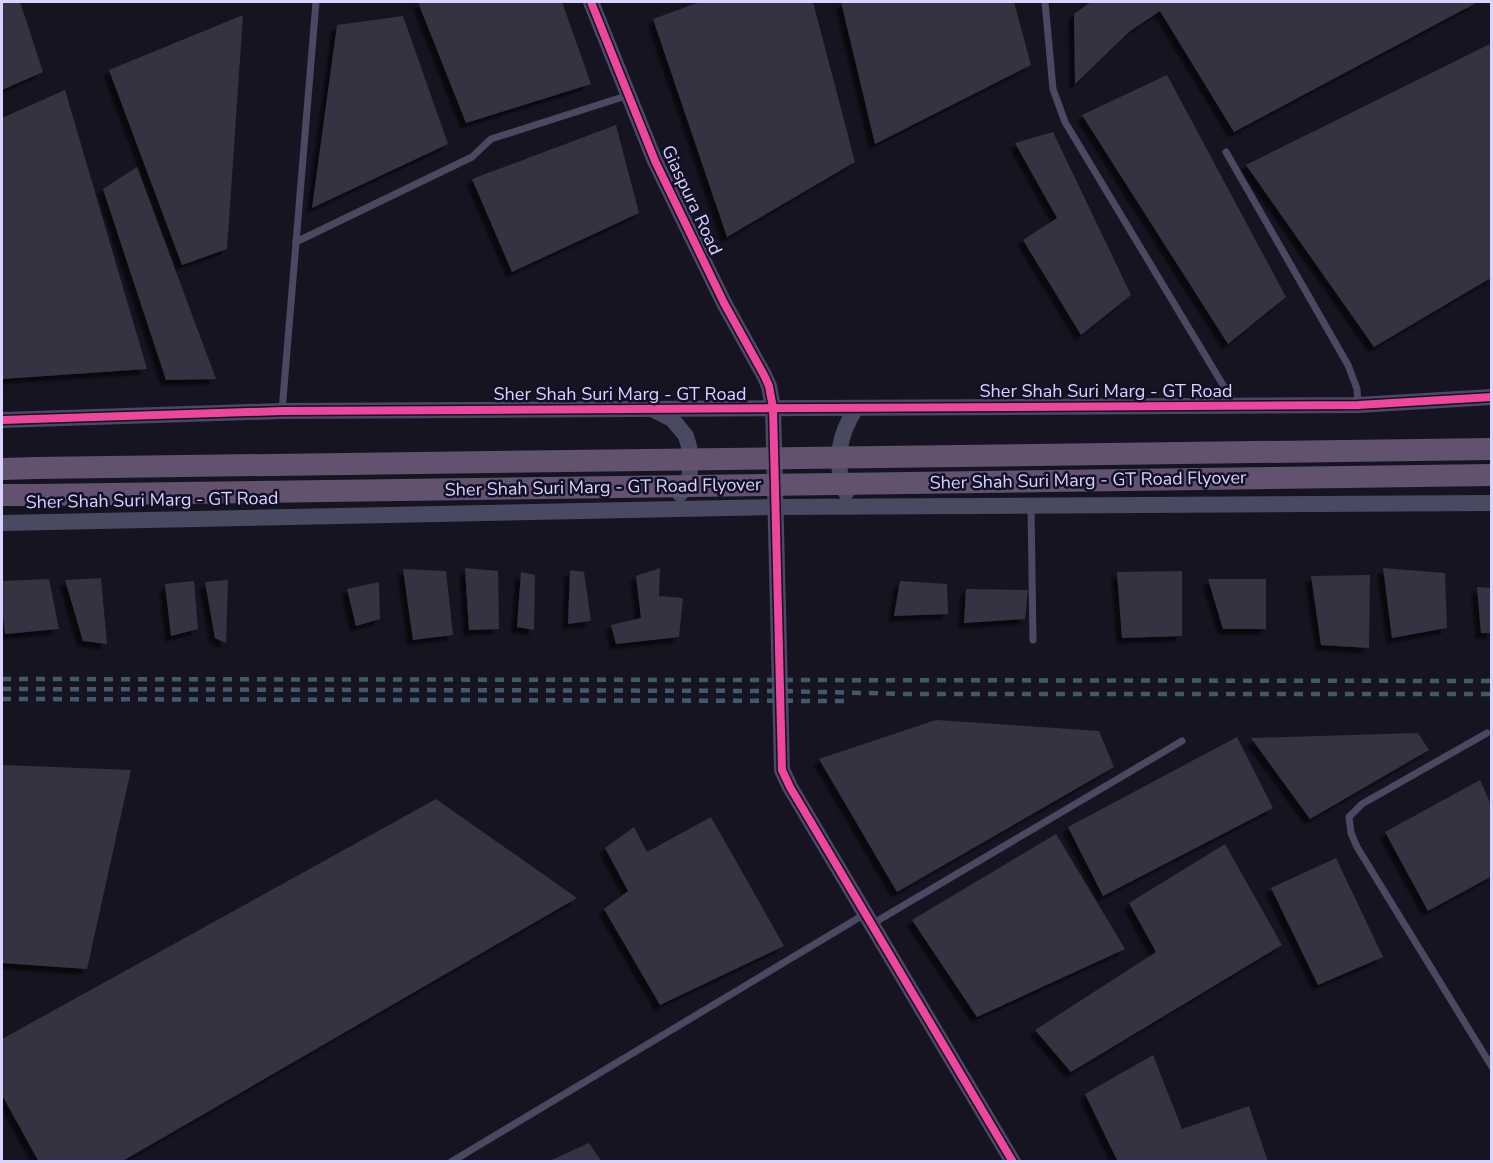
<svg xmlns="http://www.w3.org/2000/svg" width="1493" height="1163" viewBox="0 0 1493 1163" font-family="'Nunito Sans',sans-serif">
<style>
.building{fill:#343243;filter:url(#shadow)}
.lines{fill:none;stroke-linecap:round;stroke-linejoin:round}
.service{stroke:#4a4962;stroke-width:7}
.tertiary{stroke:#4a4962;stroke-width:16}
.trunk{stroke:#62526e;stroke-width:22}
.rail{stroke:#43596b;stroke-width:4.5;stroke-dasharray:9 8;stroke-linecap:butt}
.trunk-bridge{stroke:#62526e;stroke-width:22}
.cycleway-casing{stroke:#130f26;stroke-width:11}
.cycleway{stroke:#ed469a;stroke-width:8}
.labels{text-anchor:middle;stroke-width:5;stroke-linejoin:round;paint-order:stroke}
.street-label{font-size:18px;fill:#d9d4ff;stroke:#130f26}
</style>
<defs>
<filter id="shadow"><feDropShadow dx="-5.5" dy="5.5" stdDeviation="1.5" flood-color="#0009"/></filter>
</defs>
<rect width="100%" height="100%" fill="#161421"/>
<g class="building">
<polygon points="2,2 20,2 43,72 2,90"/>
<polygon points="418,2 562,2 591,84 466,123"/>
<polygon points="700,2 813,2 855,162 727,237 653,19"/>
<polygon points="841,2 1014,2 1031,65 875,144"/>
<polygon points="1091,2 1478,2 1234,132 1160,11 1130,31 1075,84 1074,14"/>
<polygon points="243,15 227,249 182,265 109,70"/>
<polygon points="403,16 448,144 312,208 337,25"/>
<polygon points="1492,43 1492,283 1489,279 1374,347 1246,165"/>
<polygon points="1167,75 1286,297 1228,344 1082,115"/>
<polygon points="65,90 147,369 2,379 2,118"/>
<polygon points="616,125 639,213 512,272 472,179"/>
<polygon points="1053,132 1131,295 1081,335 1023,240 1057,218 1015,143"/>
<polygon points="137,167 216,379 166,380 103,189"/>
<polygon points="465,568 498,571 499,629 469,630"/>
<polygon points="660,568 659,596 683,598 679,637 616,644 611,625 641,618 636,576"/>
<polygon points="1383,568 1445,573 1447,628 1392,638"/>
<polygon points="403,569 446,571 453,635 413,640"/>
<polygon points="570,570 584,572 591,621 568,624"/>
<polygon points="1182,571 1182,636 1122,638 1117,572"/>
<polygon points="521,572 535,575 534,630 517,627"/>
<polygon points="1370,575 1369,648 1321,645 1311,576"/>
<polygon points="101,578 107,644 83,641 65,580"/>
<polygon points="49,579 59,629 5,634 2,606 2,581"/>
<polygon points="1208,579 1266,579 1266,629 1223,629"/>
<polygon points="228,580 226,643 215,638 205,582"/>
<polygon points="194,581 198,629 171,636 165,584"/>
<polygon points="900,581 947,584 948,614 894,616"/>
<polygon points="379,582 380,619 356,626 347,589"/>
<polygon points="1477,587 1492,588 1492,633 1481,633"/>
<polygon points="966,589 1028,590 1025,619 964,623"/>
<polygon points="936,720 1099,731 1114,767 897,892 819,759"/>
<polygon points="1418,733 1429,750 1310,819 1251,738"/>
<polygon points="1237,737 1273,808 1103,896 1068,827"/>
<polygon points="2,765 131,770 87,969 2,963"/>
<polygon points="1480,780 1492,807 1492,876 1428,911 1385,832"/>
<polygon points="436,799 577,898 121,1162 39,1162 2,1095 2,1039"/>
<polygon points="711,817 784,946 660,1005 604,909 628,891 605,848 634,827 647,852"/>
<polygon points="1056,834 1125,949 977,1017 912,920"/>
<polygon points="1225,844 1282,945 1071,1072 1035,1030 1156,952 1129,903"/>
<polygon points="1336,858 1383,957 1318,985 1271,888"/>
<polygon points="1153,1055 1182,1129 1249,1106 1268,1162 1118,1162 1085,1094"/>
<polygon points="589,1143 602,1162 547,1162"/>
</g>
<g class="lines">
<g class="service">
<polyline points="1045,2 1053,89 1065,122 1235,405"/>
<polyline points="1226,152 1348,365 1357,389 1358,405"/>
<polyline points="296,242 472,157 491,139 629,95"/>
<polyline points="282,411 316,2"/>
<polyline points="1031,506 1033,640"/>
<polyline points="1487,733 1362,804 1349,817 1351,833 1357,847 1492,1067"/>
<polyline points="872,924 1182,741"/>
<polyline points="451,1162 865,914"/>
</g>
<g class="tertiary">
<polyline points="591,2 655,161 724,303 764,375 769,386 773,408 782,770 790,787 1013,1162"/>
<polyline points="654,410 672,419 686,436 692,457 689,478 680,494"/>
<polyline points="2,420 282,411 1358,405 1492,397"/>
<path d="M846,493c-13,-31 -7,-58 10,-85"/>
<polyline points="2,523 774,507 1492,503"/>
</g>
<g class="trunk">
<polyline points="2,469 35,468"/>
<polyline points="2,495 37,495"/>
</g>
<g class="rail">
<polyline points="2,679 1492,681"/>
<polyline points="2,689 780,691 907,694 1492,694"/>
<polyline points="2,699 850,701"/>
</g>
<g class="trunk-bridge">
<polyline points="35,468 1492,449"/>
<polyline points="37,495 1492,475"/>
</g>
<g class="cycleway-casing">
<g id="cycleway">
<polyline points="591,2 655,161 724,303 764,375 769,386 773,408 782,770 790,787 1013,1162"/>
<polyline points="2,420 282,411 1358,405 1492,397"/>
</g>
</g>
<use href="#cycleway" class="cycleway"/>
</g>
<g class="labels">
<g class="street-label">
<text transform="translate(692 200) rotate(65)" y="6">Giaspura Road</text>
<text x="1106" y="397">Sher Shah Suri Marg - GT Road</text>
<text x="620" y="400">Sher Shah Suri Marg - GT Road</text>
<text transform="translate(1088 480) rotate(-1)" y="6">Sher Shah Suri Marg - GT Road Flyover</text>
<text transform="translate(603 487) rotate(-1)" y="6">Sher Shah Suri Marg - GT Road Flyover</text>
<text transform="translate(152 500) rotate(-1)" y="6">Sher Shah Suri Marg - GT Road</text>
</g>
</g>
<rect width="1493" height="1163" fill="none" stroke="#d9d4ff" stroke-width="6"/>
</svg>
